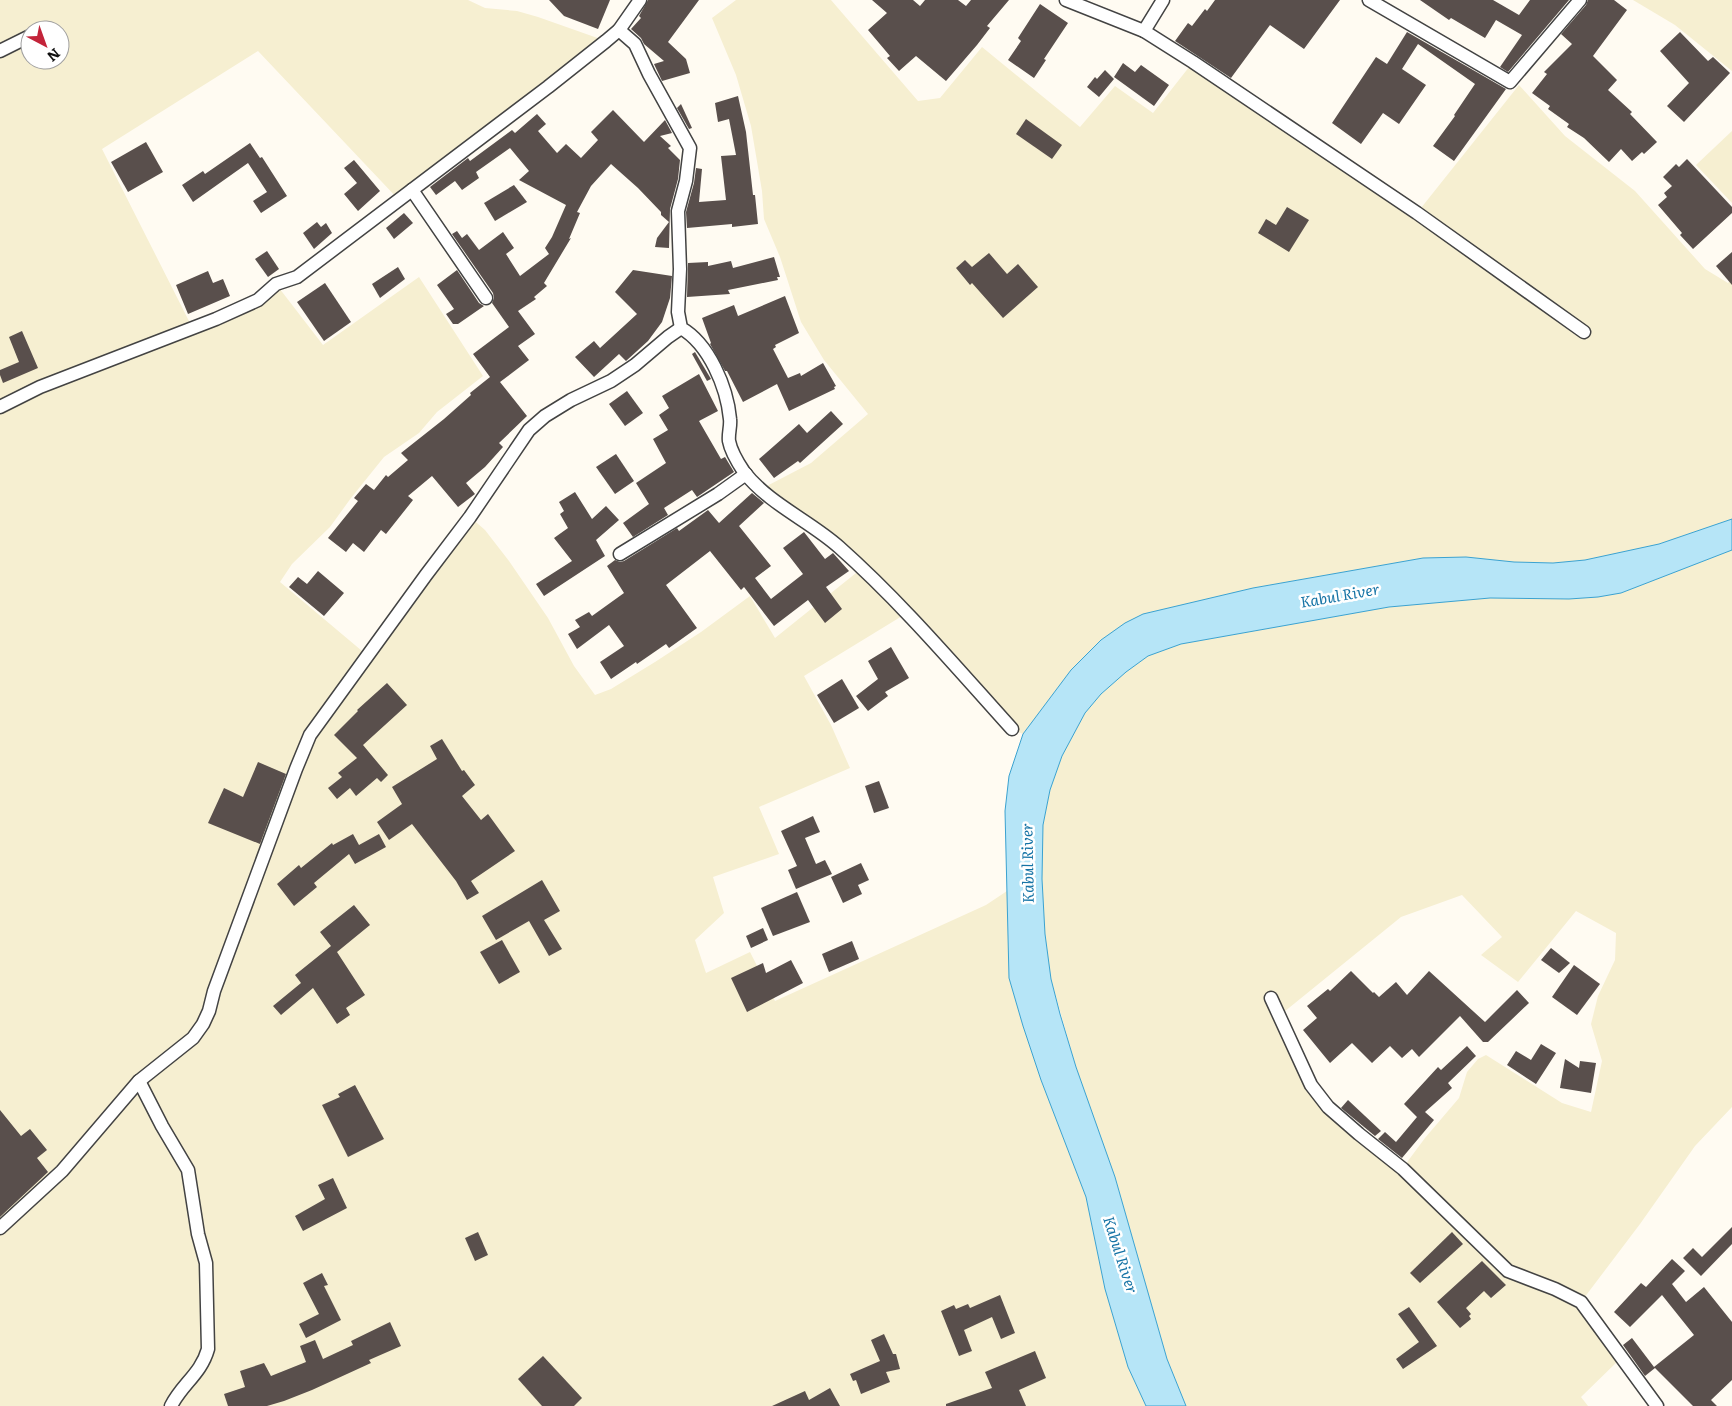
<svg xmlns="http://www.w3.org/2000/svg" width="1732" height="1406" viewBox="0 0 1732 1406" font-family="Literata,serif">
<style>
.farmland{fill:#f6efd1;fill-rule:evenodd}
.water{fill:#b6e5f7;stroke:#3ba2d0}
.building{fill:#594f4c}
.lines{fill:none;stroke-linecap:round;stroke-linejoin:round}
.street-casing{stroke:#434343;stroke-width:15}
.street{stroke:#fff;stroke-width:12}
.labels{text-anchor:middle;stroke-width:5;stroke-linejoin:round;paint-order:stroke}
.water-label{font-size:15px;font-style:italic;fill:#1573a5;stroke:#fff}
</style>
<rect width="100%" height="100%" fill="#fffbf2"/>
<g class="farmland">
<path d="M0,0h468l17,8 32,3 21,6 68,24 -207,159 -141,-149 -156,98 90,178 84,-43 47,61 96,-68 64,99 -46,36 -18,21 -35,24 -33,41 -21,29 -38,37 -12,18 88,74 102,-139 15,13 24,31 39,57 26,48 21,29 16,-6 44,-27 46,-30 49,-36 25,42 86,-69 -100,-80 50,-26 57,-49 -44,-54 -23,-38 -21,-65 -16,-38 -2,-28 -11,-65 -15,-51 -24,-57 24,-18h95l87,101 22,-3 42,-51 98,80 35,-41 38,27 40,-51 224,151 102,-128 46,51 70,55 70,78 23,14 4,-4v240l-73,25 -74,16 -32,3 -39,-1 -48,-5 -43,1 -170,30 -110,26 -42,26 -30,30 -48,64 -11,-5 -105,-116 -103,63 27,49 19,43 -91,39 20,47 -66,23 11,36 -29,27 11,33 44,-21 25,49 211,-96 21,-14 2,87 14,48 18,54 45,117 19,92 23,78 18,39h-1146zM30,30h30v30h-30z"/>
<polygon points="1633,0 1732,0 1732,71 1675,25"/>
<polygon points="1732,131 1732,203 1696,165"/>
<path d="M1732,550v557l-37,39 -55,78 -59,78 39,57 -39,38 7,9h-402l-19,-47 -52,-182 -39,-110 -25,-88 -6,-45 -3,-55 1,-54 7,-35 12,-34 23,-43 16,-19 25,-22 22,-16 33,-12 208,-37 101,-9 79,1 29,-2 23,-4zM1462,895l40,42 -21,18 37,27 58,-71 40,22 -1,27 -17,36 -7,28 11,37 -11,51 -29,-9 -76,-48 -8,4 -11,13 -8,26 -34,40 -23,31 -91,-84 -32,-69 122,-99z"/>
</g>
<polygon class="water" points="1732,519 1732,550 1621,593 1598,597 1569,599 1490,598 1389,607 1181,644 1148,656 1126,672 1101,694 1085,713 1062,756 1050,790 1043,825 1042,879 1045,934 1051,979 1060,1014 1076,1067 1115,1177 1167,1359 1186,1406 1146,1406 1128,1367 1105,1289 1086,1197 1041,1080 1023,1026 1009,978 1005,811 1009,776 1023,734 1071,670 1101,640 1125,623 1143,614 1253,588 1423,558 1466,557 1514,562 1553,563 1585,560 1659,544"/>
<g class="building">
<polygon points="549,0 610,0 598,29 564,16"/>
<polygon points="648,0 699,0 668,42 686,59 690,73 662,81 654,64 664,61 644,44 641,38 631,29 641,18 639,16"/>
<polygon points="872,0 913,0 920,6 925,0 958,0 966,6 971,0 1009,0 987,26 990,28 977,45 946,81 916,56 899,71 887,58 890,56 868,30 887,13"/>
<polygon points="1215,0 1340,0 1304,49 1270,25 1231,78 1175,41 1188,23 1192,26 1205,9 1207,11"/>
<polygon points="1420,0 1493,0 1519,15 1530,0 1569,0 1508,72 1500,67 1522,35 1496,20 1485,38 1451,18 1449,20"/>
<polygon points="1588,0 1614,0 1627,10 1593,56 1617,80 1608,90 1632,112 1630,114 1657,142 1644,154 1642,152 1632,161 1621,149 1609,162 1584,138 1567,127 1569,124 1548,109 1550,106 1532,93 1547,74 1544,72 1572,44 1561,34 1586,5"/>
<polygon points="1040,4 1068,23 1044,59 1046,60 1034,78 1008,60 1021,41 1018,38"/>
<polygon points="1407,32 1506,89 1454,161 1433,146 1455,116 1454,115 1475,84 1418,44 1402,69 1426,85 1399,124 1383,113 1361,144 1332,123 1376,57 1387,64"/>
<polygon points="1680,32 1708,61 1713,57 1730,73 1684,122 1667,106 1689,83 1660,51"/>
<polygon points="1123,63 1135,72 1141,65 1169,85 1154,106 1114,77"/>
<polygon points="1105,70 1114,79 1099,97 1087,87 1095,77 1097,79"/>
<polygon points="738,96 746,132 753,195 755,195 758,224 732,227 732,224 687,228 686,212 694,183 696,168 702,169 699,202 726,200 721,156 736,155 729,119 718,122 715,103"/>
<polygon points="681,104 692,128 689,129 677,108"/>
<polygon points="613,110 644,142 665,120 672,133 660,136 671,146 668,148 680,160 678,179 670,209 669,248 655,247 657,238 669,222 661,215 661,212 638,188 611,164 591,186 577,212 580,213 569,239 571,238 544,283 547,286 534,297 536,299 518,311 535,334 518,346 529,360 500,382 527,416 499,443 503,447 485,467 466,483 475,494 458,507 432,476 408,496 413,500 386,534 381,530 364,552 353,543 346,552 328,538 358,501 354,498 366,484 374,490 386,475 388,477 408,460 401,453 444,419 471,395 470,393 490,377 473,354 509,327 492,303 494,298 493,293 452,234 457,231 462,238 467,234 479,250 503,232 514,248 506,254 520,276 549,254 545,248 552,237 566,205 519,180 529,171 510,148 476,172 479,178 462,190 455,181 436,195 430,187 468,158 470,161 512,130 515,133 537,114 546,124 538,131 557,153 566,144 581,158 598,140 591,132"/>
<polygon points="1026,119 1062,145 1052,159 1016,134"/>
<polygon points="146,142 163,172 128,192 111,162"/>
<polygon points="250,143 260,158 262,157 287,196 261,213 253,201 267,192 248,163 193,202 182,185 203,171 205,174"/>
<polygon points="1687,159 1732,207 1732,213 1693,249 1680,235 1682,233 1658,205 1667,197 1664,193 1672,186 1663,177 1676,164 1679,167"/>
<polygon points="354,160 380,191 358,211 344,194 357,183 344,168"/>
<polygon points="514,185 527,202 495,221 484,203"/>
<polygon points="1287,207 1309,220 1289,252 1258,233 1266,219 1276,225"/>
<polygon points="404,213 413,223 394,239 386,228"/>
<polygon points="317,222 321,227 326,223 332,233 314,249 303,233"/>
<polygon points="267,251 279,269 268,277 255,259"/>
<polygon points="1732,252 1732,285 1716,266"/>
<polygon points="989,253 1007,274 1018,264 1038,287 1003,318 972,283 970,285 956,268 965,260 972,267"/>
<polygon points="774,257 780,277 777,277 778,280 728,290 730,294 687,297 688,263 708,262 708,266 731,261 733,268"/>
<polygon points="398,267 405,279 380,298 372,284"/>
<polygon points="457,270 479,303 484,306 458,324 453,324 446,314 454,309 437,285"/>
<polygon points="633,270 672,276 670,298 662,322 648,341 626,361 619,354 594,377 575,357 594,341 600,348 637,314 615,292"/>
<polygon points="208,271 213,283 223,279 230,296 188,314 176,285"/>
<polygon points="325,283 351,322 324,341 297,302"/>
<polygon points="785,296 799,333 775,345 776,347 773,349 788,378 800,373 801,376 823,363 836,386 834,387 835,389 789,411 777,384 743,402 727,371 725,371 710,344 711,343 702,318 734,305 738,316"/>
<polygon points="22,331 38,368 3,383 0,375 0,370 19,362 9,337"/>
<polygon points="695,352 711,379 707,381 692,354"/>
<polygon points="699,374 718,411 699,421 721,459 725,457 734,472 697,497 692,490 664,508 668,515 633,537 623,523 649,504 636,483 666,463 653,439 668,430 659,415 669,408 662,396"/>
<polygon points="627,391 643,413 625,426 609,404"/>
<polygon points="831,411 843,424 800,463 798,461 774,478 759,459 799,424 807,433"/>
<polygon points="616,454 634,481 615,494 596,467"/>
<polygon points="575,492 592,519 606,506 619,520 596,540 605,556 544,596 536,584 572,561 554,538 568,528 560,514 564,511 559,502"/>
<polygon points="752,493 764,503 739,526 771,566 755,578 771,599 803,574 783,548 804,532 825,559 833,553 849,571 826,587 842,609 825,623 808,600 774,626 744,587 741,590 710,551 666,585 697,628 669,648 666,644 637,664 636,662 611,679 600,662 624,646 609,625 577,649 568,634 580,627 575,620 589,612 592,616 624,593 607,566 615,560 620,562 624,561 677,528 679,531 708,510 719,523"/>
<polygon points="318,571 344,593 324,616 289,587 298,577 307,584"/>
<polygon points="891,647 909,678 885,692 888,696 868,711 856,696 878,679 868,661"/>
<polygon points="842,679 859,708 834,723 817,695"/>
<polygon points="387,683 407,705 363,745 388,775 381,782 377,778 356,796 350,788 337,799 328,788 342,777 338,773 357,758 334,735 358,711 357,710"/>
<polygon points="442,739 462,771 464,770 475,785 462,796 481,820 488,814 515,851 471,881 479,893 467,900 456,881 412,824 389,840 377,822 402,804 392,787 437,759 430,746"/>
<polygon points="258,762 286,774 260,844 208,823 224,788 243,797"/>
<polygon points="879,781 889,808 874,813 865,786"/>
<polygon points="813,816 820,832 805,838 816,864 825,860 832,874 796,889 788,870 797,866 781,831"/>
<polygon points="353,834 359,845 379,834 386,847 355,864 349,854 314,883 317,887 294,906 277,884 299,865 301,868 332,843 333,845"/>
<polygon points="861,863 869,880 858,885 862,894 843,903 831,877"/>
<polygon points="542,880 560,911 544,920 562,949 549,956 529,921 496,940 482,916"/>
<polygon points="797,892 810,922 773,936 761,908"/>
<polygon points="354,905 370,925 337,952 365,995 346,1008 350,1015 337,1024 313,988 281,1015 273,1006 301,983 295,975 331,946 320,932"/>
<polygon points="763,928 768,940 751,948 746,936"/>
<polygon points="502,940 520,972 499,984 480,952"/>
<polygon points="852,941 859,959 829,972 822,954"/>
<polygon points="1551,948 1570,963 1559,973 1541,960"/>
<polygon points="791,960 803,983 747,1012 731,978 763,963 766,973"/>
<polygon points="1574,965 1600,984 1577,1015 1552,997"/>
<polygon points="1351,971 1373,993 1374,992 1379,997 1396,982 1407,995 1429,971 1485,1022 1517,990 1529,1003 1488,1042 1483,1042 1460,1016 1419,1057 1412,1049 1402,1058 1390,1046 1372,1063 1352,1043 1330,1063 1303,1030 1317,1018 1307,1006 1328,989 1330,991"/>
<polygon points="1541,1044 1556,1053 1536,1084 1507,1065 1516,1051 1531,1060"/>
<polygon points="1467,1046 1476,1056 1448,1083 1452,1088 1425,1112 1434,1120 1402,1158 1378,1139 1385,1132 1396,1142 1417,1117 1404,1104 1438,1067 1441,1070"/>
<polygon points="1565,1059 1579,1068 1580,1061 1596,1063 1591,1093 1560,1088"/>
<polygon points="355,1085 384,1139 348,1157 322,1105 340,1097 338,1094"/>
<polygon points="1348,1100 1381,1131 1375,1136 1341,1108"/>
<polygon points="0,1110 21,1136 30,1129 47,1150 37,1158 48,1172 0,1217"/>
<polygon points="333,1178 347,1208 303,1231 295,1216 325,1199 318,1185"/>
<polygon points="1732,1227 1732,1244 1701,1276 1683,1258 1693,1248 1702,1257"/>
<polygon points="478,1232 488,1255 475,1261 465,1238"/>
<polygon points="1452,1232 1463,1244 1420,1283 1410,1273"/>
<polygon points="1672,1259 1685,1271 1672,1284 1686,1302 1704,1287 1732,1322 1732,1380 1711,1400 1717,1406 1693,1406 1655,1368 1645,1376 1623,1345 1632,1338 1654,1367 1694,1335 1662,1295 1630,1327 1614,1312 1641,1283 1646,1287"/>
<polygon points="1482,1261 1506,1285 1491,1298 1484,1291 1466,1308 1471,1314 1469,1316 1471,1319 1460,1328 1437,1302"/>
<polygon points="322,1273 328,1285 324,1286 341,1320 306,1338 299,1324 319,1314 303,1283"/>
<polygon points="1000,1295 1015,1333 1001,1339 992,1317 964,1330 972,1351 959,1356 941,1311 954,1305 956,1309 968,1304 970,1308"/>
<polygon points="1409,1307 1437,1346 1403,1369 1396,1359 1419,1342 1398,1314"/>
<polygon points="390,1322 401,1346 369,1360 371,1363 312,1390 284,1401 267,1406 228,1406 224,1394 245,1387 240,1371 264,1363 271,1376 306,1362 300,1346 315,1340 323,1359 353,1345 351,1341"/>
<polygon points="884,1334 893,1354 896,1354 900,1369 886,1372 890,1382 861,1394 856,1380 853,1381 850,1374 880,1361 871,1340"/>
<polygon points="1035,1351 1046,1378 1019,1390 1026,1406 946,1406 946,1404 992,1388 985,1372"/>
<polygon points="543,1356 582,1398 574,1406 542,1406 518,1379"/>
<polygon points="830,1388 840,1406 772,1406 805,1391 809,1400"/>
</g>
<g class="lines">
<g class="street-casing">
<g id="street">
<polyline points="1066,0 1144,31 1193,62 1417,213 1584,332"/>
<polyline points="1369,0 1510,82 1580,0"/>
<path d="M619,30l16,14 14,30 41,74 -4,33 -8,30 2,58 -2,43 3,16c28,16 46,59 49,91 1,7 -2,15 -1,22 2,11 9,22 15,31 25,32 66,49 95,75 63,56 117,120 173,182"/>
<polyline points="1144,31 1163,0"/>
<polyline points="0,51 30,36"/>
<polyline points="412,190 486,298"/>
<polyline points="0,407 40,387 216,319 258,300 276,284 297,277 548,87 606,41 619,30 640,0"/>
<polyline points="620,554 718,494 746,474"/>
<polyline points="1271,998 1311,1085 1328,1107 1359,1134 1403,1169 1508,1271 1555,1289 1581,1302 1657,1406"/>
<path d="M139,1081l23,45 26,44 10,64 8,29 2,86c-7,25 -26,35 -37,57"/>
<polyline points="0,1228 62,1171 139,1081 193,1038 203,1024 209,1011 214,991 296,769 310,735 426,575 470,517 529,430 545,416 571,400 611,381 635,365 668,337 681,328"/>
</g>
</g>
<use href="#street" class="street"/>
</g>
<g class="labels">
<g class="water-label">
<text transform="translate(1340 596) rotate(-10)" y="5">Kabul River</text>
<text transform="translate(1028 863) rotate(-91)" y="5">Kabul River</text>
<text transform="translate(1120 1255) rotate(72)" y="5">Kabul River</text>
</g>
</g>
<g transform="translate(45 45) rotate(139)"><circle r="24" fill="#ffffff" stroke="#9f9f9f"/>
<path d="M0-4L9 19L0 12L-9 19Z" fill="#c3243a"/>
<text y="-8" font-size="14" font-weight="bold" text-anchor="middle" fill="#101010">N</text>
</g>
</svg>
